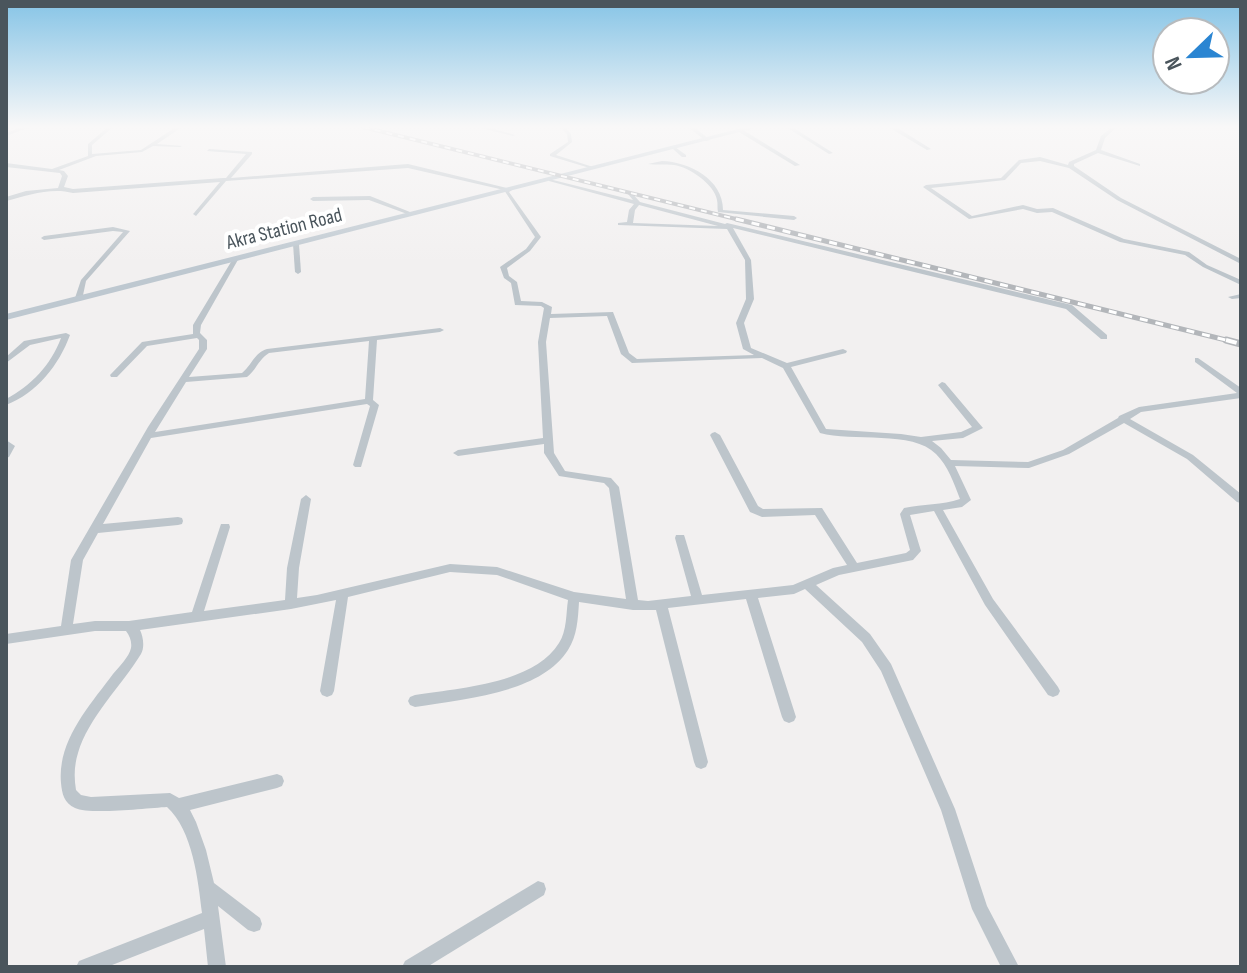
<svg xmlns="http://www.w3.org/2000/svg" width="1247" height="973" viewBox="0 0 1247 973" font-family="'Sofia Sans Condensed',sans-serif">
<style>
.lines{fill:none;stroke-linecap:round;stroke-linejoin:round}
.street{fill:#bdc5cb;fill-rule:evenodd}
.secondary{fill:#bec8d0;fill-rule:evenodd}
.rail-far2-casing{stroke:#b3b6ba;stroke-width:4}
.rail-far1-casing{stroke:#b3b6ba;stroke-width:5}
.rail-casing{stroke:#b3b6ba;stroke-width:7}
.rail-far2{stroke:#fff;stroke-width:2;stroke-dasharray:6;stroke-linecap:butt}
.rail-far1{stroke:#fff;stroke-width:3;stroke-dasharray:8;stroke-linecap:butt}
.rail{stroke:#fff;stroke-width:4;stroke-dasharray:11;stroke-linecap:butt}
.labels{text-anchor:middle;stroke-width:8;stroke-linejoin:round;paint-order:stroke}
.far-street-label{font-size:20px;fill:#4a555c;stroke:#fff}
</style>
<rect width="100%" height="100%" fill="#f2f0f0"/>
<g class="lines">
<g class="street">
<polygon points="22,127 30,127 6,136 6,133"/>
<path d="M108,127h5l-21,18v9l49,-4 35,-23h6l-25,17 25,2 -2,1 -27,-1 -11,6 -46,4 -37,14 5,1 4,5 -4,11 9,2 150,-11h3l20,-24 -39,-3 2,-2 43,3v2l-21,24 177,-14 103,25 1,1 -3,2 32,45 -11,14 -23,17 2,8 8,6 4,19 21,1 10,5 -1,7 62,-2 16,41 8,6 117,-4 -11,-6 -7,-26 10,-24 -1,-39 -18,-31 -109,-4v-2l9,-1 2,-12 5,-6 -85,-23v-2l84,21 -5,-6 3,-2 9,10 85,22 2,-1 345,82 35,30v4h-6l-35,-30 -333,-81 18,32 3,39 -10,24 7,25 36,15 56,-14 4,2 -1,2 -55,14 35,62 75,5 20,3 40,-5 11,-5 -34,-42 4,-3 3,1 38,45 -20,10 -31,3 9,7 10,12 77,2 35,-12 55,-32 1,-2 20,-9 98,-14 -42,-31v-4h3l43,30v10l-100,14 -11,7 63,36 48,39v9l-4,-1 -50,-43 -63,-36 -55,31 -40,14 -74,-2 16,34 -9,7 -19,3 50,89 65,88 2,4 -2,4 -5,2 -5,-2 -63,-90 -51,-94 -24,4 11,36 -8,9 -74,15 -23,10 54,49 21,30 64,145 32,97 32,61h-18l-29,-58 -31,-99 -60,-139 -19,-29 -57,-53 -11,5 -36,4 38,119 -2,4 -5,2 -5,-2 -2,-4 -36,-118 -78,9 40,154 -2,5 -5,2 -5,-2 -2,-5 -38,-152h-23l-54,-8c-1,17 -2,34 -11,48 -28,44 -106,49 -153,57l-5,-2 -2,-4 2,-4 5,-2c43,-7 119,-11 144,-52 8,-12 7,-30 9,-43l-71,-25 -47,-3 -102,25 -14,94 -2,4 -5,2 -5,-2 -2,-4 16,-91 -45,9 -151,21c3,6 5,17 1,24 -19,31 -53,64 -63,99 -4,13 -4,25 -2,37l5,5 10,2 79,-4 9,5 98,-24 5,2 2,5 -2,5 -5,2 -87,22 6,12 10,28 8,33 46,35 2,6 -2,6 -6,2 -6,-2 -30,-24 8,61h-18l-4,-38 -97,38h-31l3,-6 123,-48c-4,-33 -9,-82 -35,-106 -19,1 -77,8 -92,1 -11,-5 -13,-14 -14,-25 -4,-42 29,-78 52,-109 6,-7 16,-17 18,-26 1,-6 -1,-12 -5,-17h-31l-89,13v-10l55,-8 10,-66 77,-133 51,-78v-9l-2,-2 -50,8 -30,31h-6l-1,-2 32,-33 51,-8v-9l41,-68 5,1 -38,67 -1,8 7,7v9l-18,28 53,-4c10,-8 12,-20 25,-24l173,-21 4,2 -4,2 -63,8 -4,60 6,5 -18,62h-6l-2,-2 17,-59 -3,-2 -216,34 -48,86 75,-7 4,1 1,3 -1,3 -4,1 -80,8 -15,27 -10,64 22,-3h34l63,-9 28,-85 1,-3h8l1,3 -26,84 81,-11 2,-32 14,-69 5,-4 5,4 -12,69 -2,30 20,-3 133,-31 47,3 77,25 52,7 -17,-111 -5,-5 -45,-7 -15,-23v-9l-86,12 -5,-3 5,-3 85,-12 -5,-96 6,-34 -3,-2 -26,-1 -4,-22 -7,-5 -4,-11 26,-18 9,-12 -31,-47 -96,-22 -182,13 -30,35 -3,-2 1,-1 26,-31 -147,11c-21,-6 -46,2 -67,8v-4l20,-6 32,-3 4,-12 -2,-3 -54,-6v-4l46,6 36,-13v-12zM639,205l79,21 -85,-3 2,-13zM607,316l14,38 11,9 130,-5 21,10 37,65c32,9 93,-3 116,21 12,12 18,29 24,45 -18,6 -37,5 -56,9l-4,6 10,36 -4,3 -49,10 -35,-55 -59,1 -5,-3 -38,-71 -5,-3 -3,1 -2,2 40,77 12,5 53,-2 32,50 -14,3 -40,17 -91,10 -17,-57 -1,-3h-8l-1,3 16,58 -43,5 -10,-1 -19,-113 -8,-9 -46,-7 -11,-18 -8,-111 4,-24zM369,341l-4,58 -210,33 31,-50 61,-5c9,-7 12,-18 22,-24z"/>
<polygon points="477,127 487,127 515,135 513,136"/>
<polygon points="560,127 565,127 571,134 572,142 556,155 593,167 593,169 550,156 550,154 568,142 567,134"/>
<polygon points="688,127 694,127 710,140 706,141"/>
<polygon points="786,127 792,127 833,153 829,154"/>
<polygon points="871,127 896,127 931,149 927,150 890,128"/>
<polygon points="1112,127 1117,127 1105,138 1101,150 1140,164 1140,166 1098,153 1074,164 1074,166 1121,198 1241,259 1241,264 1117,200 1069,168 1040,161 1021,163 1005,180 931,188 972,216 1023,205 1037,209 1053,208 1124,239 1189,252 1207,265 1241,280 1241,285 1203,267 1185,255 1120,242 1052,212 1037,213 1023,209 969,219 923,187 926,185 1001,178 1019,160 1040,157 1068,165 1069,162 1096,150 1101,136"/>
<polygon points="739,130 743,130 800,165 795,166 739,132"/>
<polygon points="675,147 686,155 686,157 682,157 673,149"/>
<path d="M662,161c27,1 61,18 61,49l71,6 3,2 -3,2 -76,-8c-1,-4 0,-8 -1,-12 -3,-16 -28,-33 -43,-35 -9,-1 -18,0 -26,-1z"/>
<polygon points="370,196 415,214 410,215 369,200 313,201 310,199 313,197"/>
<polygon points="113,227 130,231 86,281 82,300 76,300 75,298 81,280 123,232 113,231 44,240 41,238 44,236"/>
<polygon points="296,242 299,244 301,272 298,274 295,272 293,244"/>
<polygon points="1241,294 1241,298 1232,299 1228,297"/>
<path d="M66,333l4,2c-11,30 -33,58 -64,70v-6c25,-13 45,-34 55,-61l-31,7 -24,18v-6l18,-16z"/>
<polygon points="6,440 15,446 9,457 6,458"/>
<polygon points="538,881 544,883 546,889 544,895 427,967 402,967 405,961"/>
</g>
<polygon class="secondary" points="746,127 759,127 6,320 6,314"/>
<g class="rail-far2-casing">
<polyline id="rail-far2" points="363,127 744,221"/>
</g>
<g class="rail-far1-casing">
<polyline id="rail-far1" points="736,219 1234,342"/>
</g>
<g class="rail-casing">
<polyline id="rail" points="1226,340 1241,344"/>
</g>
<use href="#rail-far2" class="rail-far2"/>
<use href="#rail-far1" class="rail-far1"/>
<use href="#rail" class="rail"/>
</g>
<linearGradient id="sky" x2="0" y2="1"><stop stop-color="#86c4e6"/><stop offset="0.48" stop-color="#f9f8f8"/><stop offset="1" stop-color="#f9f8f8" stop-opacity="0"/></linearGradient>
<rect width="1247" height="264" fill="url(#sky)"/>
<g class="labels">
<g class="far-street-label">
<text transform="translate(284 228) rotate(-14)" y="7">Akra Station Road</text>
</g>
</g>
<rect width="1247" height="973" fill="none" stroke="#4a555c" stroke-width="16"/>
<g transform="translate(1191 56) rotate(247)"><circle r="38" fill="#ffffff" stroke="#b7bbbe" stroke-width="2"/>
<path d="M0-6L14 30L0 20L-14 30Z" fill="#2a85d2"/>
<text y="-12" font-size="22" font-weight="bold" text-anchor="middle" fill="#4a555c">N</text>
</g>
</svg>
